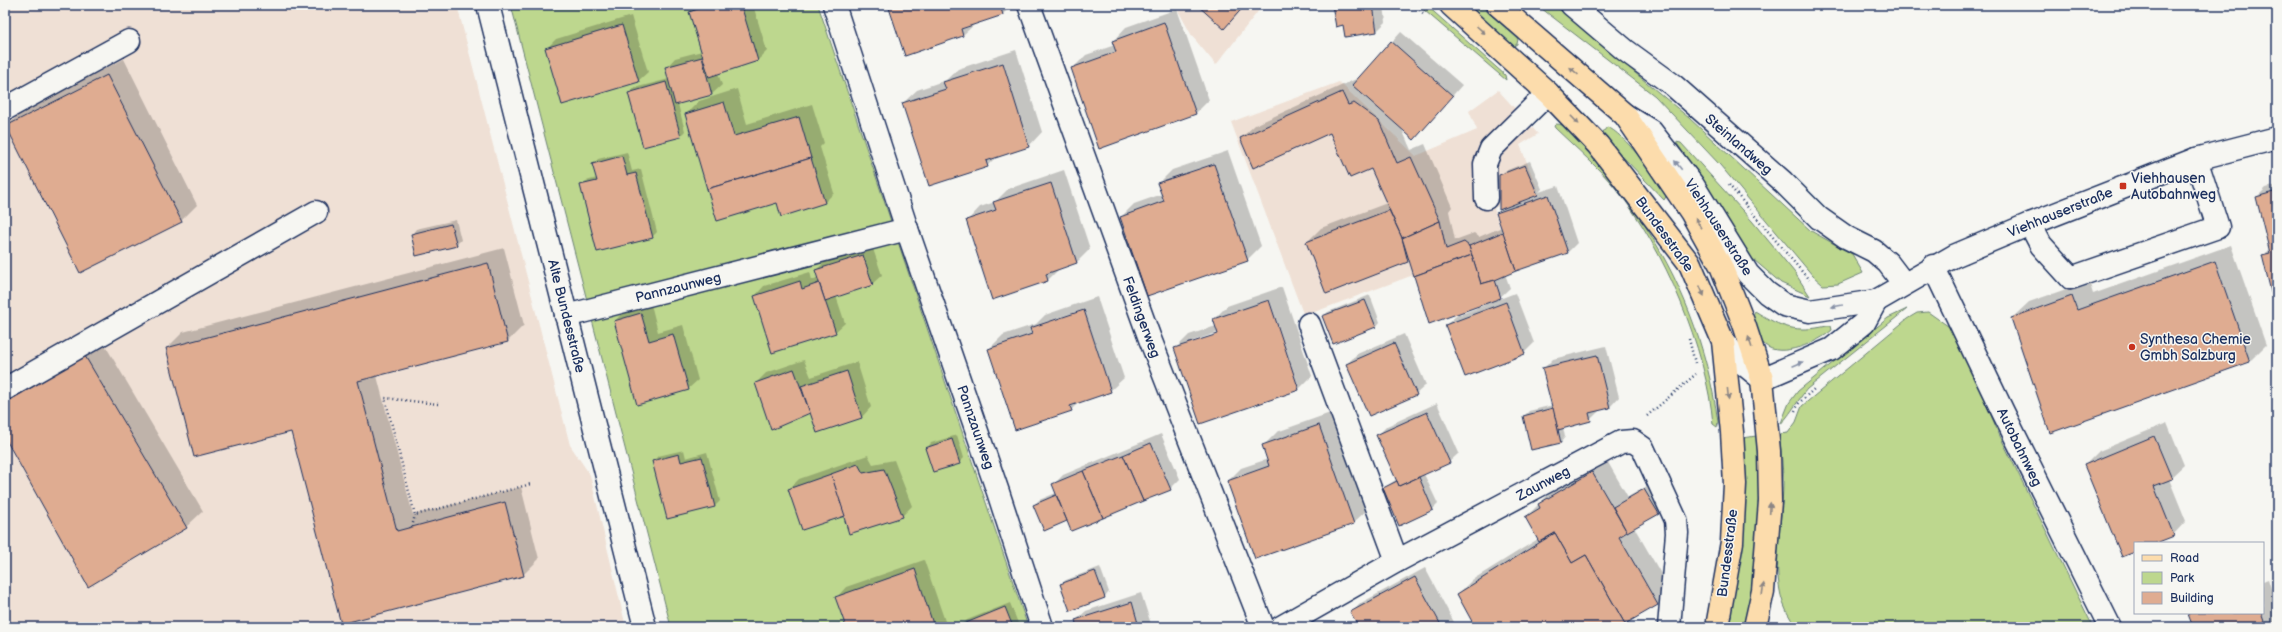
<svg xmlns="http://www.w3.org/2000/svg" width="2282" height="632" viewBox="0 0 2282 632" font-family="'Balsamiq Sans',sans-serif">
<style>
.built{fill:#efe0d5}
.green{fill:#bdd78e;stroke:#6c8376}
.shadow{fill:#0003;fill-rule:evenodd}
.building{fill:#dfac91;stroke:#1b2f5e}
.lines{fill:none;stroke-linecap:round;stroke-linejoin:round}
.minor-casing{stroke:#1b2f5e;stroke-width:25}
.major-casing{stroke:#1b2f5e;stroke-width:25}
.path{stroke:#1b2f5e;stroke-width:2.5;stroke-dasharray:1 3;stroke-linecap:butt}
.minor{stroke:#f6f6f2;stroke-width:22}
.major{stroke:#fcdcac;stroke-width:22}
.oneway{fill:#8c8685}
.oneway2{fill:#8892a8}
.poi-dot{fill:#c8321e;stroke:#f6f6f2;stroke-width:1.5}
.labels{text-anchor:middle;stroke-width:3;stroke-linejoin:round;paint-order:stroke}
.street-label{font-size:14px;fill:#1b2f5e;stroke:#f6f6f2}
.poi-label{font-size:14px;fill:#1b2f5e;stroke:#f6f6f2;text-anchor:start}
</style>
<rect width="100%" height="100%" fill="#f6f6f2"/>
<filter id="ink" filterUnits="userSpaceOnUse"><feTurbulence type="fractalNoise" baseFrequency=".025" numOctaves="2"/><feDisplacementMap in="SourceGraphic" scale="8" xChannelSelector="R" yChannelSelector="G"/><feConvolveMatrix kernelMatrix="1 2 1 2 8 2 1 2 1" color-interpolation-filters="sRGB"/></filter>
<g filter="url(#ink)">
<g class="built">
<polygon points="5,5 457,5 570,445 590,475 626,627 5,627"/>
<polygon points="1175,5 1263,5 1216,65 1192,36"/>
<polygon points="1339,82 1416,156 1477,130 1469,111 1498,90 1538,134 1520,145 1538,190 1494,208 1504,241 1304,316 1231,122"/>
</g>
<g class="green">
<polygon points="511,5 818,5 1028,627 671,627"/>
<polygon points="1418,5 1426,5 1505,75 1506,80"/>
<polygon points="1463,5 1480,5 1518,39 1517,44 1512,47"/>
<polygon points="1537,5 1554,5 1689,118 1811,231 1852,254 1863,273 1838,284 1823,285 1813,276 1720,165 1655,96"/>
<path d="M1556,124c18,0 32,26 41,38 14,18 28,35 41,53 43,64 69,131 80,207l-1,5 -4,-3c-6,-74 -49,-176 -96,-234 -18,-22 -41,-42 -62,-62l-1,-2z"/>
<path d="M1607,127c16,5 49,51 61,66l-4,7 -58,-61 -3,-7z"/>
<polygon points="1676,142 1681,143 1752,221 1795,273 1810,296 1781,283 1747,254 1725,215"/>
<path d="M1907,309l-100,80c-7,8 -21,32 -26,34l8,-20 9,-12 90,-73z"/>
<path d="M1755,311c27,17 41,22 72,15h4l1,4c-13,12 -52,29 -67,15 -7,-6 -10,-19 -13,-28z"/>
<path d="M1928,312l27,19 44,103 94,193h-296c-33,-37 -14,-99 -14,-144 0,-16 -2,-33 -4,-49l9,-1 8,-11 6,-16 105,-87 10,-6z"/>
<path d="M1756,436c6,64 3,128 -12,191h-16c12,-63 21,-126 15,-189z"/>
</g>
<g class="shadow">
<polygon points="697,5 753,5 767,51 758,60 718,73 722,85 712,94 678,104 685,131 680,136 630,93 634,88 669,79 666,68 675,58 702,51 690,12"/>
<polygon points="889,5 1012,5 1003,14 975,24 963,35 905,55"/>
<polygon points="1199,5 1246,5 1224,28"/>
<polygon points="1333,5 1384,5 1386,22 1377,31 1344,24"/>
<polygon points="1177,9 1209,100 1196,113 1072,69 1086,55 1115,45 1113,41 1126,27"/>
<polygon points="631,16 648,72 638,81 546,49 556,39"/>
<polygon points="1401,32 1462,85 1414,139 1401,127 1411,150 1425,144 1452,207 1449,211 1455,240 1474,233 1479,237 1502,227 1498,213 1500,210 1500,176 1505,171 1530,161 1542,189 1539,192 1558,186 1577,243 1568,252 1505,274 1510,288 1497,300 1515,293 1534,343 1524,353 1446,325 1456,316 1485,305 1484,303 1409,259 1327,292 1307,242 1321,228 1387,203 1371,167 1331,132 1241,138 1255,125 1356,79 1357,81"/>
<polygon points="1016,50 1042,132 1029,146 997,156 987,166 903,103 917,90 946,80 958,69"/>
<polygon points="124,59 197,205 181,221 7,126 24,110"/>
<polygon points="737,89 747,124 812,104 824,143 820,147 834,193 824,203 777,202 686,114 699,101"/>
<polygon points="1228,151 1261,246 1247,260 1121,217 1134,204 1162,194 1158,184 1172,170"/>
<polygon points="627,152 632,171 641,169 657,232 652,237 581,186 586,181 597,178 593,164 598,159"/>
<polygon points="1064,170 1090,249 1077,262 1060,268 1048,280 967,221 980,207 995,202 1008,189"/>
<polygon points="2277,185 2277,298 2263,255 2270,248 2257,197 2266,188"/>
<polygon points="456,220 461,240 456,245 412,234 416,229"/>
<polygon points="2231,245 2266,345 2250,361 2051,432 2012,318 2029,302 2089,281 2093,294"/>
<polygon points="872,246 882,275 872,284 836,296 845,323 835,332 755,296 764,286 810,272 812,280 819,277 816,270 826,261"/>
<polygon points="504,248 524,325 508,341 377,376 413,515 521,487 539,559 523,575 341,623 292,431 167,348 183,332"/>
<path d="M1282,287l30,89 -13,13 -124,-40 14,-14 27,-9 -2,-7 13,-13zM1222,331l1,2 -33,11v-2z"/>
<polygon points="1370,295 1380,322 1376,327 1323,317 1328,312"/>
<polygon points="1097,297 1124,378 1110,391 1079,402 1071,410 989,349 1003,335 1036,324 1045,315"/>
<polygon points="651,304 658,332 683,325 698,380 688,389 615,321 624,311"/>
<polygon points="1404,334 1426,385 1416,394 1347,364 1357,354"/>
<polygon points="102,340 203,511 186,527 5,436 5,398"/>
<polygon points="1606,346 1619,397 1610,407 1600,410 1590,420 1563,427 1565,437 1561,442 1524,416 1529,411 1553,405 1543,369 1553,359"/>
<polygon points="804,360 811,377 857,362 871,407 862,417 811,412 772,429 756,383 766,373"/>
<polygon points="1437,403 1459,453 1449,462 1424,474 1438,504 1433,509 1400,524 1384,488 1397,479 1378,435 1387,426"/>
<polygon points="1333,412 1367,510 1353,523 1228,481 1241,468 1268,459 1263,446 1277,432"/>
<polygon points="2167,423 2184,465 2169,479 2186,521 2173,535 2153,543 2135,543 2135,551 2085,465 2099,451"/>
<polygon points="1161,434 1180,479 1170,489 1068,520 1034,505 1039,500 1056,493 1053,485 1063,475"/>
<polygon points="957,435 964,458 959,463 927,448 931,443"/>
<polygon points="684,450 686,458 707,452 720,501 715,506 668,518 653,461 658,456"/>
<polygon points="868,455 873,464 894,460 912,506 902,516 789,489 799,479"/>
<polygon points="1606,459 1628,497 1649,485 1663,508 1634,527 1671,591 1658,604 1617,627 1476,627 1458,594 1472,580 1538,539 1526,517 1552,491"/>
<polygon points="924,560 945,621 939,627 847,627 837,597 846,587"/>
<polygon points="1100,567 1109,592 1105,597 1061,584 1066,580"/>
<polygon points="1425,568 1455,624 1452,627 1360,627 1352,612 1361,603"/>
<polygon points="2268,579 2277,607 2277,627 2194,627 2191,613 2263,613 2263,581"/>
<polygon points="1141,593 1152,627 1079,627 1076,620 1086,611"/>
<polygon points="1010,603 1018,623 1014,627 963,627 962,625 967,620"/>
</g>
<g class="building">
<polygon points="710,5 741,5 758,61 709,77 689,12"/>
<polygon points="888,5 1000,5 1003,15 961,29 963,36 905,56"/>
<polygon points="1197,5 1245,5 1224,29"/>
<polygon points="1332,5 1373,5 1377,32 1345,37 1343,25 1336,27"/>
<polygon points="1164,22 1196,114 1099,149 1071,68 1116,52 1112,41"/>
<polygon points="622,25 639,82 562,105 545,48"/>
<polygon points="1391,41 1453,96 1414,140 1352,85"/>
<polygon points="702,57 712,95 675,105 665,67"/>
<polygon points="1003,63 1029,147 986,161 988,167 929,186 902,103 946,89 943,82"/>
<polygon points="107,75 182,222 80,273 6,126"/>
<polygon points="666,82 681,137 643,147 628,93"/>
<polygon points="1342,92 1348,105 1354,103 1379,121 1397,163 1411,157 1440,221 1402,238 1371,169 1350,178 1330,133 1253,168 1240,138"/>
<polygon points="724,102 734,136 799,117 811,158 707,189 685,114"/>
<polygon points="622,156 627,175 636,173 653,238 597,252 580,185 597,181 592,164"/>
<polygon points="811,158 825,203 781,217 777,203 717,221 707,189"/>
<polygon points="1214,164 1248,261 1147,296 1120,217 1164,201 1157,183"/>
<polygon points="1525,165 1538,195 1499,210 1499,175"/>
<polygon points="1051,183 1077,263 1046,274 1048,281 992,300 966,220 996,210 993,202"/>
<polygon points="2277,191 2277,299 2273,300 2262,255 2270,253 2256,197"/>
<polygon points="1548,195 1568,253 1516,271 1496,213"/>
<polygon points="1389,210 1402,238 1408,262 1326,294 1306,242"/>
<polygon points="1440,221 1446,249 1464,242 1469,246 1472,255 1414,276 1402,238"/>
<polygon points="451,224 457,246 416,256 411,234"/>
<polygon points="1503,232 1516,271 1495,280 1481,284 1469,246"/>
<polygon points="863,255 873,285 825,301 815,270"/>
<polygon points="1472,255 1481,284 1495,280 1501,298 1429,324 1414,276"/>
<polygon points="2215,261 2250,362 2050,433 2011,318 2072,296 2077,310"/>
<polygon points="488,263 508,342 358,381 397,531 505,502 524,576 341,624 291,432 194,457 166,348"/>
<polygon points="800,281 802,289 819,283 836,333 772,353 754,296"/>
<polygon points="1269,300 1299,390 1200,424 1174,348 1218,334 1213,319"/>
<polygon points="1365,300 1376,327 1333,344 1322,316"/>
<polygon points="1506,302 1525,354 1465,377 1445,325"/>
<polygon points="1084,310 1111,392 1070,406 1072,411 1015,430 988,349 1032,334 1030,328"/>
<polygon points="641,313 649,341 673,334 689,390 637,405 614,321"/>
<polygon points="1394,343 1417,395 1369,416 1346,364"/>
<polygon points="1597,355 1610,408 1589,413 1591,421 1558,430 1542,368"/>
<polygon points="85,356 187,528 88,587 5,438 5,403"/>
<polygon points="794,369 810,413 771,430 755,383"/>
<polygon points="847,371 862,418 817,433 801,386"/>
<polygon points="1553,408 1561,443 1531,450 1523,416"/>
<polygon points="1427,412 1450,463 1399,486 1376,435"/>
<polygon points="1319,425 1354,524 1255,559 1227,481 1269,466 1262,445"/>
<polygon points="2154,436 2172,479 2154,486 2174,536 2156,543 2135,543 2135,552 2122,557 2084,465"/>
<polygon points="952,439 960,464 933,472 925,448"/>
<polygon points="1151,443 1171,490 1143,501 1123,455"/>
<polygon points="679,454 681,462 702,457 715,507 667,519 652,461"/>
<polygon points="1123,455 1143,501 1103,518 1083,471"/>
<polygon points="858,464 863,473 884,469 903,517 849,534 831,474"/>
<polygon points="1083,471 1103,518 1071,531 1052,484"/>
<polygon points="1592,472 1627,532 1619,537 1658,605 1625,624 1586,555 1572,563 1555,533 1539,542 1525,517 1540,508 1538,504"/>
<polygon points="831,474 845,516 802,530 788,489"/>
<polygon points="1419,477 1433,510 1399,526 1383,488 1397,481 1399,486"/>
<polygon points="1644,489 1659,514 1627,532 1613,507"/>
<polygon points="1056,495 1067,521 1044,531 1033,505"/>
<polygon points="1555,533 1572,563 1586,555 1625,624 1620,627 1475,627 1457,594"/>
<polygon points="915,569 934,627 846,627 835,597"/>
<polygon points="1095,571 1105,598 1070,611 1060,584"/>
<polygon points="1415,577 1442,627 1359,627 1350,612"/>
<polygon points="1132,602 1139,627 1077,627 1075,620"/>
<polygon points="1005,607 1013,627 962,627 961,625"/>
<polygon points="2191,613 2261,613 2266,627 2193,627 2188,614"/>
</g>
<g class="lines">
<g class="minor-casing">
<g id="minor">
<polyline points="488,5 645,627"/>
<polyline points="834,5 907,229 998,492 1042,627"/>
<polyline points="1029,5 1150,339 1263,627"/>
<polyline points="1572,5 1625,50 1673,85 1783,182 1819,218 1846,237 1874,251 1888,263 1904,284"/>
<polyline points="5,109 129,41"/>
<polyline points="1625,115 1651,131 1693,185 1748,274 1767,293 1784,305 1810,311 1876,301 1954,256 2030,224 2196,159 2277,138"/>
<polyline points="1486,198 1485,164 1491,149 1548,93"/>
<polyline points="2030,224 2041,245 2071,278 2218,227 2196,159"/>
<polyline points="1933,266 2003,412 2110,627"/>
<polyline points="566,316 907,229"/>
<polyline points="1309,324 1397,561"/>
<polyline points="1723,341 1741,362 1762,379 1832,349 1864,323 1876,301"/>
<polyline points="5,389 316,212"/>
<polyline points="1281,627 1397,561 1621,442 1633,441 1643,448 1676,520 1677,533 1669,627"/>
</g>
</g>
<g class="major-casing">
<g id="major">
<polyline points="1451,5 1548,93 1598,145 1690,264 1723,341 1732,432 1735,484 1732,542 1717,627"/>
<polyline points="1498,5 1625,115 1691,212 1721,266 1744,324 1762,379 1769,451 1770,501 1763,591 1755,627"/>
</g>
</g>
<g class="path">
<polyline points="1413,5 1423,13"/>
<polyline points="1729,185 1809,280"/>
<polyline points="1689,339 1695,363"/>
<polyline points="438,404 385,398 415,515 531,484"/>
<polyline points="1795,411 1799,403 1814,389"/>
<polyline points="1647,416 1696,374"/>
<polyline points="412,527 415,515"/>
<polyline points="5,621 18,627"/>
</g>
<use href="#minor" class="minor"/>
<use href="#major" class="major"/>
</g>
<defs><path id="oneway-solid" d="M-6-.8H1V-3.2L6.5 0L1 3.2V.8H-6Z"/></defs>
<g class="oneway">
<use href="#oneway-solid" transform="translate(1481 30) rotate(42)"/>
<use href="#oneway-solid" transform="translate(1574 71) rotate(-138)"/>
<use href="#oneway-solid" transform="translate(1575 120) rotate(46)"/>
<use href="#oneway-solid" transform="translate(1698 223) rotate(-119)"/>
<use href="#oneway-solid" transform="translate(1702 291) rotate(67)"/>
<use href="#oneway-solid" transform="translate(1750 342) rotate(-108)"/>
<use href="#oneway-solid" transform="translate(1728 394) rotate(84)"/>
<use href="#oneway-solid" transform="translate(1770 508) rotate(-87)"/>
<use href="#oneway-solid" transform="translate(1763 589) rotate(-82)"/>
</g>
<g class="oneway2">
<use href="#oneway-solid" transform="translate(1678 165) rotate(-128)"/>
<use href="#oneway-solid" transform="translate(1837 306) rotate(170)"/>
<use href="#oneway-solid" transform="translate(1798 364) rotate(-23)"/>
</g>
</g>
<g class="poi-dot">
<rect x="2119" y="182" width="8" height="8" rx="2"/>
<circle cx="2132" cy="347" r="4"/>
</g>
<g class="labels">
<g class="street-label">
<text transform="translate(1739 144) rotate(41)" y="5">Steinlandweg</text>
<text transform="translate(2060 212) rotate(-22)" y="5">Viehhauserstraße</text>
<text transform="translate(1719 227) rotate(57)" y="5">Viehhauserstraße</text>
<text transform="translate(1665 234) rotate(54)" y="5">Bundesstraße</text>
<text transform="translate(678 287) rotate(-14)" y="5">Pannzaunweg</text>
<text transform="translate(567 316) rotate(76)" y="5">Alte Bundesstraße</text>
<text transform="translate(1142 317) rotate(70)" y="5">Feldingerweg</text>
<text transform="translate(976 427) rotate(71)" y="5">Pannzaunweg</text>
<text transform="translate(2020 447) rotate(64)" y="5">Autobahnweg</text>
<text transform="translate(1543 483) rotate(-28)" y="5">Zaunweg</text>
<text transform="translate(1727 553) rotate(-83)" y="5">Bundesstraße</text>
</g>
<g class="poi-label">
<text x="2131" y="183">Viehhausen<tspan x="2131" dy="16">Autobahnweg</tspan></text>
<text x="2140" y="344">Synthesa Chemie<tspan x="2140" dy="16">Gmbh Salzburg</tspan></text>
</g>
</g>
<rect width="2282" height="632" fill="none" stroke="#f6f6f2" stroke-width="20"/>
<rect x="10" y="10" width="2262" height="612" fill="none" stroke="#1b2f5e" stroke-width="1.5" filter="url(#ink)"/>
<rect x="2134" y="542" width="130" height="72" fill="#f6f6f2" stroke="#9ea6b7"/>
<rect x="2142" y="555" width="20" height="6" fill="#fcdcac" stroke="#9ea6b7"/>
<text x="2170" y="562" font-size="12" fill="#1b2f5e">Road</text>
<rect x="2142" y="572" width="20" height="12" fill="#bdd78e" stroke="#9ea6b7"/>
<text x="2170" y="582" font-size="12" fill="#1b2f5e">Park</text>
<rect x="2142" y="592" width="20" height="12" fill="#dfac91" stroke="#9ea6b7"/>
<text x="2170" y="602" font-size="12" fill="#1b2f5e">Building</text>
</svg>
